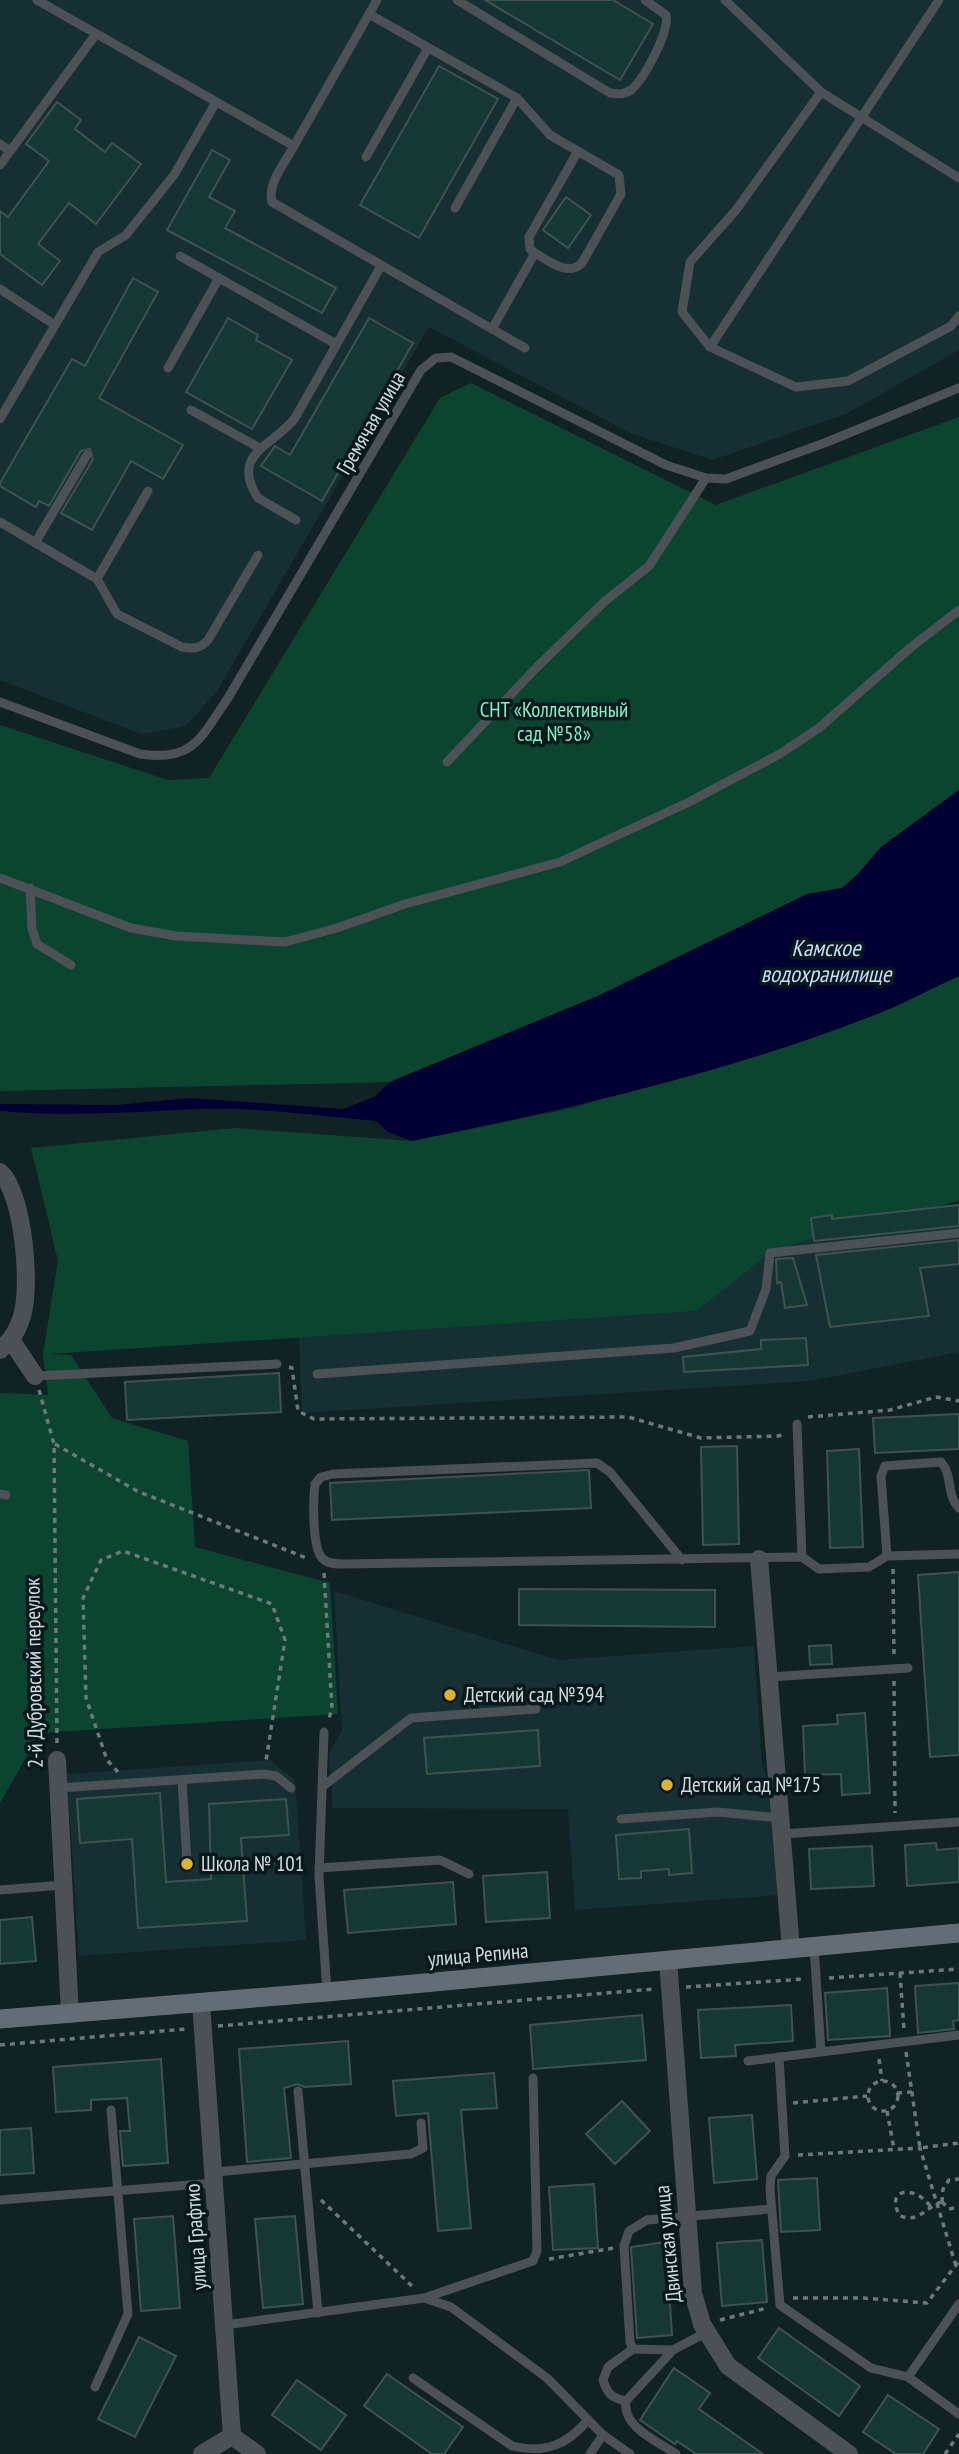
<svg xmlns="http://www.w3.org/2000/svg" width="959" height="2454" viewBox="0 0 959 2454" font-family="'PT Sans Narrow',sans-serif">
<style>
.built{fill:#152f33}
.green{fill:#0c452f}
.water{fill:#000032}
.building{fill:#153835;stroke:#405250;stroke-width:2}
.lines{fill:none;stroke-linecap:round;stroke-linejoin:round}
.path{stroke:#6b797b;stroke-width:3.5;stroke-dasharray:5 5;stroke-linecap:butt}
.service{stroke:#4b5155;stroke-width:9}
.minor{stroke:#4b5155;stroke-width:18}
.secondary{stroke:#636d74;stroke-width:19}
.poi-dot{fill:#dbb233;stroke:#08181c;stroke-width:2.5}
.labels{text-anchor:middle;stroke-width:7;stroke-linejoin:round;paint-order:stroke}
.street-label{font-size:21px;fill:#d2dcde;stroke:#08181c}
.park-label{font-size:21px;fill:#7ef6c1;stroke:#08181c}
.poi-label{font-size:21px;fill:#d2dcde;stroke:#08181c;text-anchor:start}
.water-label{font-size:23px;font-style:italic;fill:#c7dcff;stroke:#08181c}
</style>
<rect width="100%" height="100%" fill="#112225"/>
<g class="built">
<polygon points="0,0 959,0 959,350 846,414 713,460 632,434 429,327 217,691 186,726 141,734 0,680"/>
<polygon points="959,1217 959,1352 810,1381 302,1413 299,1337 697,1311 770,1253 819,1236"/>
<polygon points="334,1591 558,1660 754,1646 762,1764 774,1805 780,1895 575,1910 568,1809 333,1808 329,1754 342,1730"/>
<polygon points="270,1760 295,1780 306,1940 79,1956 67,1774"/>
</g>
<g class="green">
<polygon points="471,383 716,505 959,417 959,790 881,847 858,874 842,888 807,894 600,995 390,1082 0,1091 0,725 168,780 209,778 440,398"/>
<polygon points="959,976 959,1201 819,1236 770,1253 697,1311 49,1354 71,1355 112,1418 188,1441 195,1547 330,1583 338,1714 40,1733 0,1803 0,1393 48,1395 43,1354 58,1261 31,1148 235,1128 412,1141 573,1108 874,1015"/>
</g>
<path class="water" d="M959,790v186c-29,13 -57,29 -87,40 -148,58 -304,93 -460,125l-24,-9 -12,-11c-59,-5 -118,-14 -177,-12 -67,3 -132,8 -199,2v-7l116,1 74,-7 153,11 31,-12 16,-15 210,-87 207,-101 35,-6 16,-14 23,-27z"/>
<g class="building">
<polygon points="485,0 613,0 653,24 620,80"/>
<polygon points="439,66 498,99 419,238 360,205"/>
<polygon points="57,102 81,120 75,129 105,152 112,143 141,164 96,224 69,203 38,244 60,261 42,285 0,254 0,211 8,217 49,161 26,144"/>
<polygon points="212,150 230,160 209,197 235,211 225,228 336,288 322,313 167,230"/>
<polygon points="566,197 591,215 568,248 543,230"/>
<polygon points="133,278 158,292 99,398 183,445 163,479 131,461 92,530 61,513 93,459 90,449 81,451 49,506 39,501 36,507 0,486 0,483 72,359 85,366"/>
<polygon points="228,318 258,335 256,340 292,360 252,429 186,392"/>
<polygon points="369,318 413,343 322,501 261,466 275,446 290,455"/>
<polygon points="959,1205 959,1226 814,1241 811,1218 832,1215 832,1219"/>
<polygon points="959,1240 959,1264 920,1268 929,1316 830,1327 816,1255"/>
<polygon points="793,1258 807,1305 785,1308 781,1282 777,1283 776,1259"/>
<polygon points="806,1338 808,1365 684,1372 683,1357 761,1349 761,1340"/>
<polygon points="279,1373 281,1412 127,1420 125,1382"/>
<polygon points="959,1414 959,1449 875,1453 873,1418"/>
<polygon points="737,1446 739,1544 703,1545 701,1447"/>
<polygon points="859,1449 863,1547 830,1548 827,1451"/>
<polygon points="589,1470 591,1508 332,1520 330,1483"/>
<polygon points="959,1572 959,1755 930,1757 918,1575"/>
<polygon points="519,1589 715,1590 715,1627 519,1625"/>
<polygon points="831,1645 832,1664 810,1665 809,1646"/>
<polygon points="865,1713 870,1793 842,1795 841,1774 805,1775 803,1726 838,1724 837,1715"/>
<polygon points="538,1730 540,1766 427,1774 424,1738"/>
<polygon points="160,1793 166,1882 211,1879 209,1804 286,1799 289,1835 241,1838 247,1921 138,1928 132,1839 80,1843 77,1799"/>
<polygon points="689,1829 692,1873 669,1875 669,1869 641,1871 641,1878 619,1879 616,1835"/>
<polygon points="936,1843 937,1850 959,1848 959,1882 907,1886 905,1845"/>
<polygon points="872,1846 874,1886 811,1889 809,1849"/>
<polygon points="547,1872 550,1918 486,1922 483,1876"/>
<polygon points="453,1882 456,1924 348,1933 344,1890"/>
<polygon points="32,1917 36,1961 0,1964 0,1920"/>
<polygon points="959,1983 959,2020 953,2021 954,2029 918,2033 915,1986"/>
<polygon points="887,1988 890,2036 828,2040 825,1993"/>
<polygon points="791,2005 793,2041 735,2045 736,2056 701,2058 698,2010"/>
<polygon points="642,2015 646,2060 533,2069 530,2025"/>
<polygon points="348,2041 351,2084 304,2087 298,2084 284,2088 291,2158 247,2162 239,2049"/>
<polygon points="161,2059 168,2163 123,2166 120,2131 130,2131 127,2098 91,2100 91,2110 56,2112 53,2067"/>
<polygon points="494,2073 497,2108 461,2110 471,2228 438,2231 428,2113 396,2116 393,2081"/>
<polygon points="622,2101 650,2131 615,2164 586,2134"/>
<polygon points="752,2115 757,2179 714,2183 709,2118"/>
<polygon points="31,2128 34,2173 0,2175 0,2130"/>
<polygon points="817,2178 820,2230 781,2232 778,2180"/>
<polygon points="594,2184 598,2248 553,2250 549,2187"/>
<polygon points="173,2216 180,2308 141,2311 134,2219"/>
<polygon points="295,2216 303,2304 263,2308 255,2219"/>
<polygon points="762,2240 767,2302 722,2306 717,2243"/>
<polygon points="666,2242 672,2335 637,2338 631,2247"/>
<polygon points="779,2328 860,2386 839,2416 758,2358"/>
<polygon points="139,2337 176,2356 135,2437 98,2419"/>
<polygon points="674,2368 710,2393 699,2409 763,2454 696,2454 677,2441 675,2444 640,2420"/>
<polygon points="387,2374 463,2427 444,2454 432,2454 364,2406"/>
<polygon points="297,2380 346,2415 321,2450 272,2415"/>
<polygon points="888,2395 939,2429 923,2454 896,2454 863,2432"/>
</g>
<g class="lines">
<g class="path">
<polyline points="289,1367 292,1368 298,1411 314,1419 628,1417 701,1438 779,1436 784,1433"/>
<polyline points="39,1390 54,1444 57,1744"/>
<polyline points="808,1417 890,1410 936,1397 959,1401"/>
<polyline points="55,1444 137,1491 309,1559"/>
<polyline points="893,1569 894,1656"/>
<polyline points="324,1573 332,1708 328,1722"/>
<polyline points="894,1681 895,1813"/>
<polyline points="118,1772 107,1760 86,1698 83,1598 101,1560 123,1551 272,1604 285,1640 266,1761"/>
<polyline points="900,1973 904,2030"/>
<polyline points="829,1978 959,1969"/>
<polyline points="686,1987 804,1979"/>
<polyline points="218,2026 654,1989"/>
<polyline points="0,2045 186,2029"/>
<polyline points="906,2052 920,2148 959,2143"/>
<polyline points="879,2059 882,2081"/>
<circle cx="883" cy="2096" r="15"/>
<polyline points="897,2093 912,2092"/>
<polyline points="793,2103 867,2096"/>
<polyline points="887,2111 894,2149"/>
<polyline points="798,2155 920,2148 956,2266"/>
<polyline points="321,2200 412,2286"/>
<polyline points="942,2202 943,2189 949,2180 959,2179"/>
<polyline points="942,2202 949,2209 959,2207"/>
<path d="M930,2206c-16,-22 -46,-17 -30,10 20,7 25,-9 42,-14"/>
<polyline points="549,2259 614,2248"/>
<polyline points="793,2298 863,2298 927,2303 959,2261"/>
<polyline points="720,2320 767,2308"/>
<polyline points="945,2454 959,2434"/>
</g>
<g class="service">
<path d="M37,0l257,146c-9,17 -27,37 -22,56l253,146"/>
<path d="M457,0l153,93c7,1 14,2 21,-3 13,-11 39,-59 35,-75l-21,-15"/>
<polyline points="725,0 821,92 959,178"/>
<path d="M369,14l148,84 33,37 69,40 2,19 -39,69c-14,14 -33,-2 -47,-10l-43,76"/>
<polyline points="821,92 736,210 690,262 682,312 710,347 796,387 848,381 951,326 959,316"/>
<polyline points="0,144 10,151"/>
<polyline points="294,146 377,0"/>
<polyline points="366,157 428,48"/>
<polyline points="0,165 96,34"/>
<polyline points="455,208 517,98"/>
<polyline points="535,253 530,249 529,237 578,151"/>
<polyline points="180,256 336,344"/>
<polyline points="0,289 55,325"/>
<polyline points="710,347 939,0"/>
<polyline points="168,368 219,278"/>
<polyline points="191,410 258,447"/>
<polyline points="0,419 98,252 126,235 174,175 216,102"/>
<path d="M296,520l-38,-22c-29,-45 16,-52 37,-80l86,-152"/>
<path d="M0,522l97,57 20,35 65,33c11,2 18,2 26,-7l50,-85"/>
<polyline points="35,543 87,455"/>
<polyline points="97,579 148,491"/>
<path d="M0,702l140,52c54,8 61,-17 88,-56l193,-328 15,-12 15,-1 215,108 40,13 20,1 101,-37 132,-54"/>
<polyline points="447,762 536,668 604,602 649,566 706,478"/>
<polyline points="0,878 131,928 176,936 285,942 337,928 405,904 560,862 689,802 778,755 819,728 910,648 959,610"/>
<polyline points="30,888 32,929 37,944 71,965"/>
<polyline points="317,1374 674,1348 750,1331 766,1289 770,1253 959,1233"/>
<polyline points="35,1376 277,1364"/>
<polyline points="797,1424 802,1557"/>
<polyline points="0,1494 6,1495"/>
<path d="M887,1556l-6,-80 4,-10 56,-4c12,13 5,33 18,46"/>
<path d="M682,1560l-72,-88 -13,-9 -264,11 -12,3 -6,7c-2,15 -3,63 7,74 5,6 14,6 21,6l459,-7 17,12 50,-2 18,-11 72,-2"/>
<polyline points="769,1677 908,1668"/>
<polyline points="324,1732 319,1876 327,1992"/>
<polyline points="182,1780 187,1863"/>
<polyline points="322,1787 411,1718 536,1709"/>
<polyline points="59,1788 264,1774 276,1776 291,1788"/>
<polyline points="621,1819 718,1812 780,1818"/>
<polyline points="782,1834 959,1822"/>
<polyline points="319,1868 440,1860 469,1874"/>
<polyline points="0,1890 63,1885"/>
<polyline points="814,1946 821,2052"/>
<polyline points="779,2057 785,2156 771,2176 770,2189 780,2305 871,2368 908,2377 959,2304"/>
<polyline points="748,2061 959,2035"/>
<polyline points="298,2091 318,2313"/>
<polyline points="215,2172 411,2154 423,2148 421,2123"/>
<polyline points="0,2200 215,2183"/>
<polyline points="424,2298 451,2307 547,2378 603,2435 630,2454"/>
<polyline points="225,2325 424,2298 533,2261 537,2251 533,2078"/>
<polyline points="673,2350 633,2349 630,2342 624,2246 629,2231 647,2220 771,2209"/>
<polyline points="908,2377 959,2414"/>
<path d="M413,2378l99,68c33,8 55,-1 76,-26"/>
<polyline points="95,2387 128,2314 111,2110"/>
<path d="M626,2401c-15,-3 -19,-8 -23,-21l5,-13 25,-18"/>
<polyline points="590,2454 603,2435"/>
<path d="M676,2454c-19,-13 -54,-27 -50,-53l47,-51 34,-18"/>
</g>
<g class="minor">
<path d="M0,1172c24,21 32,119 21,147 -4,13 -11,23 -21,31"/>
<polyline points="11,1340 35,1376"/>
<polyline points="759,1559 791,1949"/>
<polyline points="57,1760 70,2014"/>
<polyline points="668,1960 693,2293 702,2324 728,2366 849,2454"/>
<polyline points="201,2003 232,2436 257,2454"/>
<polyline points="202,2454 232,2436"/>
</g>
<polyline class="secondary" points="0,2019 327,1992 959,1933"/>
</g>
<g class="poi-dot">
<circle cx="450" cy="1695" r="7"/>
<circle cx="667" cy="1785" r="7"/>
<circle cx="187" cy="1864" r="7"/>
</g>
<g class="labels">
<g class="street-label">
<text transform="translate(371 423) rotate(-60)" y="7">Гремячая улица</text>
<text transform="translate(34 1673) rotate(-91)" y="7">2-й Дубровский переулок</text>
<text transform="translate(478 1955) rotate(-5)" y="7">улица Репина</text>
<text transform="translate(196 2237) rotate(-94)" y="7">улица Графтио</text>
<text transform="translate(668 2244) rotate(-96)" y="7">Двинская улица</text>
</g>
<g class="park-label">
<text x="554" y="717">СНТ «Коллективный<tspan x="554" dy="24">сад №58»</tspan></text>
</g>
<g class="poi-label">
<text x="464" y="1702">Детский сад №394</text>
<text x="681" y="1792">Детский сад №175</text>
<text x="201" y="1871">Школа № 101</text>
</g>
<g class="water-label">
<text x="826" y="956">Камское<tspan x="826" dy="26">водохранилище</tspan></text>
</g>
</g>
</svg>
